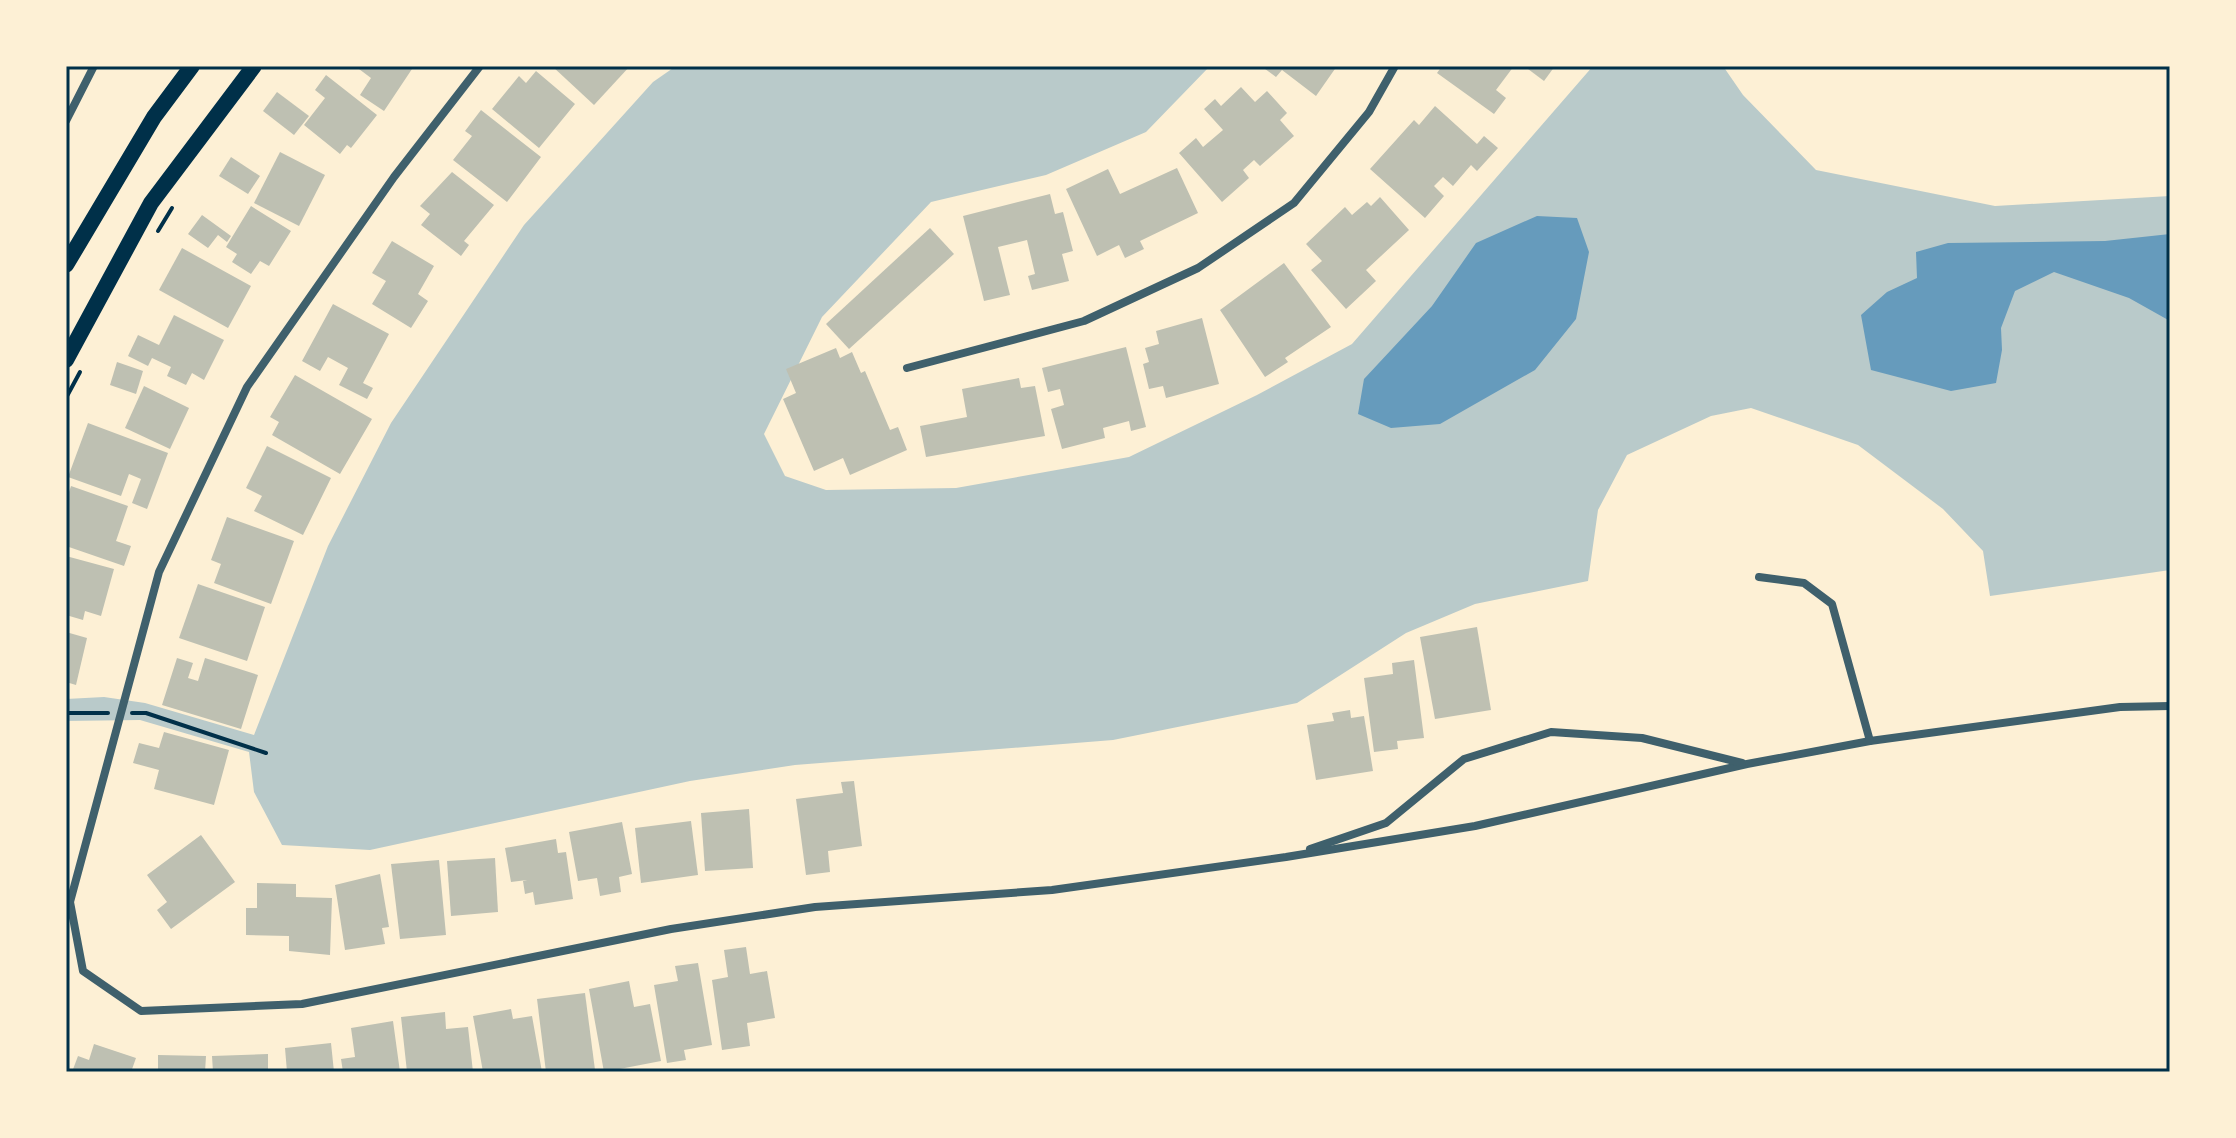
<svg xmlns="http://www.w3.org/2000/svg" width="2236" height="1138" viewBox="0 0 2236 1138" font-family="Lato,sans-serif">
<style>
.green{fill:#b9caca}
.water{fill:#669bbc}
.building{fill:#bec0b2}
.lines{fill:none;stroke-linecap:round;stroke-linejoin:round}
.path{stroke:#003049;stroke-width:4}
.minor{stroke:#3f606c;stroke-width:8}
.secondary{stroke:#003049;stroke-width:16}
.neatline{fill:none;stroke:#003049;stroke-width:3}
</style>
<rect width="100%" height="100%" fill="#fdf0d5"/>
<polygon class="green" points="676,66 1210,66 1146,132 1046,175 931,202 822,317 764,434 785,476 826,490 956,488 1129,457 1257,395 1352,344 1593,66 1723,66 1743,95 1816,170 1995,206 2170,196 2170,570 1990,596 1983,551 1943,509 1858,445 1751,408 1711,416 1627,455 1598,510 1588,581 1475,604 1406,633 1297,703 1113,740 795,765 690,781 370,850 282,845 254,792 249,752 140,720 66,721 66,699 104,697 145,703 254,735 328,546 391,423 524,225 653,82"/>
<g class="water">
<polygon points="1537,216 1577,218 1589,252 1576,319 1535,370 1440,424 1391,428 1358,414 1364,379 1432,306 1476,243"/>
<polygon points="2170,234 2170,321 2129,298 2054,272 2015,291 2001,328 2002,350 1996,383 1951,391 1871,370 1861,315 1887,292 1917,278 1916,252 1948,243 2105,241"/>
</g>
<g class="building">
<polygon points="355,66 414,66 384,111 360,95 371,78"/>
<polygon points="552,66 630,66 594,105"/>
<polygon points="1261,66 1337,66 1316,96 1282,70 1276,77"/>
<polygon points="1442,66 1514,66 1496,90 1506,98 1494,114 1437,73"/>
<polygon points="1524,66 1555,66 1544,81"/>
<polygon points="536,71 575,104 539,148 492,109 519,76 526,83"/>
<polygon points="326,75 377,115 351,148 347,145 340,154 304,125 325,98 315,90"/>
<polygon points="1241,87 1255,102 1267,91 1287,113 1280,120 1294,136 1260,166 1254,160 1243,170 1249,178 1222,202 1179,153 1196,138 1203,147 1223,130 1204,109 1215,99 1221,106"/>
<polygon points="277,92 309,116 294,135 263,111"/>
<polygon points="1435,106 1477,144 1484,136 1498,148 1477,171 1471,165 1453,186 1443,177 1434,186 1444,196 1425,218 1370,169 1414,120 1419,125"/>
<polygon points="481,110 541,157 507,202 453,160 472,136 465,131"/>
<polygon points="280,152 325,175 299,226 254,203"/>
<polygon points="231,157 260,176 248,194 219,176"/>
<polygon points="1177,168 1198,213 1140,241 1144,249 1125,258 1119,245 1097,256 1066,189 1108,169 1120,194"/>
<polygon points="452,172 494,205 464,241 469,245 461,256 421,225 430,214 420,206"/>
<polygon points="1050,194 1055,214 1063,212 1073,251 1062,254 1069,281 1032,290 1028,276 1035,274 1027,240 998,247 1010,295 984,301 963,216"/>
<polygon points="1380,197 1409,230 1366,270 1376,281 1346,309 1311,270 1322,261 1306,244 1345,207 1352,215 1367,202 1371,206"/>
<polygon points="251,206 291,231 269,266 260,261 251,274 232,262 237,254 226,247"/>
<polygon points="202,215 231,236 227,242 218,235 208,248 188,234"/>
<polygon points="930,228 954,254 849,349 826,324"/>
<polygon points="392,241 434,266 418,294 428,301 411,328 372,304 386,281 372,273"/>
<polygon points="182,248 251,286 228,328 159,290"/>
<polygon points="1284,263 1331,327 1285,358 1288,362 1265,377 1220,310"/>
<polygon points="333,304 389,334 363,383 373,388 367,399 339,385 348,368 328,357 320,371 302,361"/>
<polygon points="174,315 224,340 204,380 192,373 186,385 167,376 171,367 152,358 148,366 128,356 138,335 159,345"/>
<polygon points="1202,318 1219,384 1166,398 1163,386 1149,389 1143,364 1149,362 1145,348 1159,344 1156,331"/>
<polygon points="1126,347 1146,427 1131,431 1129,421 1103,428 1105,438 1062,449 1051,409 1064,405 1060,389 1048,392 1042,368"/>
<polygon points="836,348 840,358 852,352 861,373 865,371 890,430 898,427 907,450 850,475 843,458 814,471 783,399 796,393 786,369"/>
<polygon points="117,362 143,371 136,394 110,385"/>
<polygon points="295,375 372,419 340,474 272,435 279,422 270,417"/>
<polygon points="1019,378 1021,388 1035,386 1045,436 926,457 920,426 967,417 962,389"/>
<polygon points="144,386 189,408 170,449 125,428"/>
<polygon points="88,423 168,453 147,509 132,503 141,479 129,474 121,496 68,477"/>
<polygon points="267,446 331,478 303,535 254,511 262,496 246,488"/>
<polygon points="71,486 128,506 116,541 131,546 124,566 66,546 66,501"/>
<polygon points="227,517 294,541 271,604 214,583 221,564 211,560"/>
<polygon points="66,556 114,569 101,616 85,611 83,620 66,615"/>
<polygon points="198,584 265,607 247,661 179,638"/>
<polygon points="1477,627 1491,710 1435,719 1420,637"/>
<polygon points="66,632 87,638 76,685 66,682"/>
<polygon points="177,658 193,663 188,678 198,681 205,658 258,675 241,729 162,705"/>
<polygon points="1414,660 1424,738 1397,741 1398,749 1374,752 1364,678 1393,674 1392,663"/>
<polygon points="1350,710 1351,718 1364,716 1373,771 1316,780 1307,725 1334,721 1332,713"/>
<polygon points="164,732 229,750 214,805 154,789 159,770 133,763 139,743 159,748"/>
<polygon points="854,781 862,846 828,851 830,872 806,875 796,799 843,793 841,782"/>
<polygon points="749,809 753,868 705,871 701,813"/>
<polygon points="691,821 698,875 641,883 635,828"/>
<polygon points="622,822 632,874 619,877 621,892 600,896 597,878 578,881 569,832"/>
<polygon points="201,835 235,882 171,929 157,910 167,902 147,875"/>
<polygon points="556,839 558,853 566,852 573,899 535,905 533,892 525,894 523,881 527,880 511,882 505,848"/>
<polygon points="495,858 498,912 451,916 447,861"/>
<polygon points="439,860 446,935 400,939 391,864"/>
<polygon points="380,874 389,927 382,928 385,944 345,950 335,885"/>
<polygon points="257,883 296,884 296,897 332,898 330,955 289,951 289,936 246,935 246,908 257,908"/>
<polygon points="746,947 750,974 767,971 775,1018 747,1023 750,1046 722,1050 712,980 728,977 724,950"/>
<polygon points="698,963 712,1045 684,1050 686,1060 667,1063 654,985 678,981 675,966"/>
<polygon points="629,981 634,1007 650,1004 661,1061 604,1072 589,989"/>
<polygon points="585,993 595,1070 546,1072 537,999"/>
<polygon points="511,1009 513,1019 532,1016 542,1072 483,1072 473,1016"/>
<polygon points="445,1012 446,1029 468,1027 473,1072 407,1072 401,1017"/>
<polygon points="393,1021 400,1072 343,1072 341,1059 355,1057 351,1028"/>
<polygon points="331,1043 334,1072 287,1072 285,1048"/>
<polygon points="94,1044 136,1058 131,1072 72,1072 78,1056 89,1060"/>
<polygon points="268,1054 268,1072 213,1072 212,1056"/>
<polygon points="158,1055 206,1056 205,1072 158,1072"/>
</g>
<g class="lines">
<g class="path">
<polyline points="158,231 172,208"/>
<polyline points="66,398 80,372"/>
<polyline points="66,713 108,713"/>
<polyline points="132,713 146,713 266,753"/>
</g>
<g class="minor">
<polyline points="480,66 394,177 247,387 159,572 70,902 83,971 141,1011 302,1004 671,929 815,907 1052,890 1286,857 1475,826 1747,764 1870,741 2120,707 2170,706"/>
<polyline points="66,121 94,66"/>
<polyline points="907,368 1084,321 1198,268 1294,203 1369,112 1395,66"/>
<polyline points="1759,577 1804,583 1832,604 1870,741"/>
<polyline points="1310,849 1386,823 1464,759 1551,732 1642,738 1742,763"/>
</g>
<g class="secondary">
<polyline points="66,265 154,117 192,66"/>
<polyline points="66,360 151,203 254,66"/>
</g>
</g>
<rect width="2236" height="1138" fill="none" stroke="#fdf0d5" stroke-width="136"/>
<rect x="68" y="68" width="2100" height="1002" class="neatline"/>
</svg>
